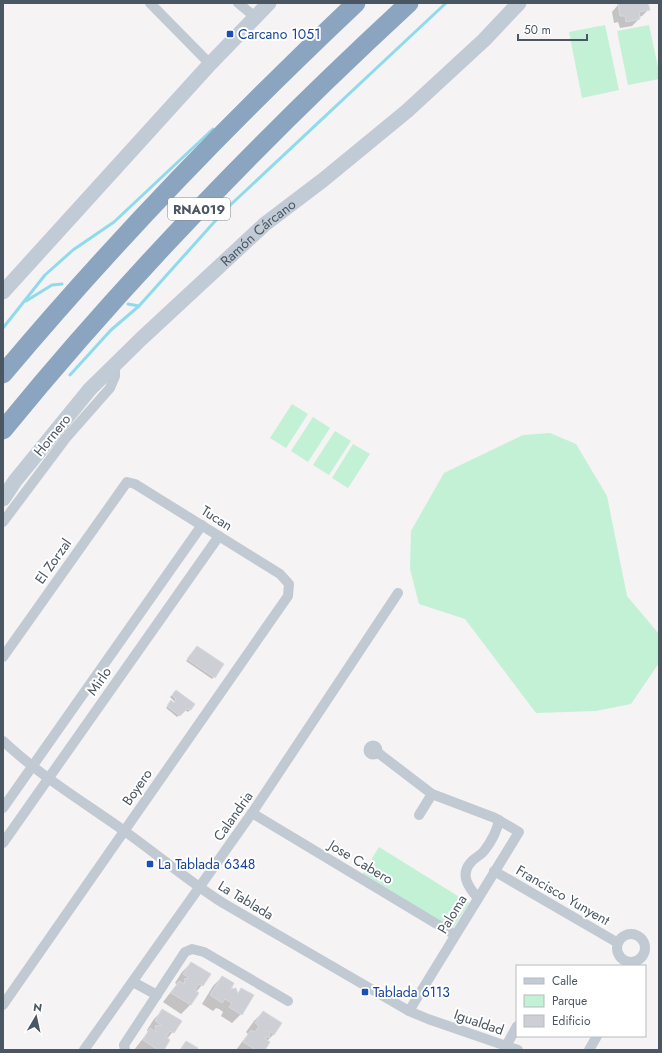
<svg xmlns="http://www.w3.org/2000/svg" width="662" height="1053" viewBox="0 0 662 1053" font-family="Jost,sans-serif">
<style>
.green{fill:#c3f1d5}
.shadow{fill:#0003}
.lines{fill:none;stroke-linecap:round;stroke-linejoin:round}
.stream{stroke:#90daee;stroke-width:3}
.building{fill:#cdcfd5;stroke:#d7d9de}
.minor{stroke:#c1cad2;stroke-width:10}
.secondary{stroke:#c1cbd6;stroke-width:15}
.motorway{stroke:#8ba5c1;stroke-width:19}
.transit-dot{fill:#1a4fb4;stroke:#fff;stroke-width:1.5}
.labels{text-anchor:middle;stroke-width:4;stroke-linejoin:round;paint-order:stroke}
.shield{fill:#fff;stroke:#808990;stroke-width:1}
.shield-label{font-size:13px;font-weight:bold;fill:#4a5661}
.transit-label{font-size:14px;fill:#164399;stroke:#fff;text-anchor:start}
.street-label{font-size:14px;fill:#4a5661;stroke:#fff}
</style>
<rect width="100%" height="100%" fill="#f5f3f3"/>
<g class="green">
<polygon points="605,25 619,90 582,98 569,32"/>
<polygon points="649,25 659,72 659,79 628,85 617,31"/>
<polygon points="292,404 308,414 286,448 270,438"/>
<polygon points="313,417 330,428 308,462 291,451"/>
<polygon points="335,431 351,441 329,475 313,465"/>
<polygon points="550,433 576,444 607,496 627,596 659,634 659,663 631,704 596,711 536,713 465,619 419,604 410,569 411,531 444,473 523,435"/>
<polygon points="353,444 370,454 348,488 332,478"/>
<polygon points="379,847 469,903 452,930 362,875"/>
</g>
<g class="shadow">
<polygon points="629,3 647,3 648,10 642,16 639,17 639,19 632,26 620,28 618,22 614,23 612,12 618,5"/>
<polygon points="197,647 223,664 212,679 186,661"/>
<polygon points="176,691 190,710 188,712 185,710 177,717 166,708 170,703 174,704 175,702 170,697"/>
<polygon points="191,963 202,985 196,992 197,993 190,1005 181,1014 163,1002 177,984 175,983 182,972"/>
<polygon points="222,977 228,991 237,994 241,989 241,1014 232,1023 221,1016 223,1012 219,1009 216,1008 213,1011 202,1004 213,986"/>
<polygon points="163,1010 181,1021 167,1039 163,1050 134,1050 148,1032 147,1030 154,1019"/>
<polygon points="263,1012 274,1034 267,1041 264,1050 236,1050 248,1034 246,1032 254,1021"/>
</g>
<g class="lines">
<g class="stream">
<polyline points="26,301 52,285 62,284"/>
<polyline points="128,304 139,306"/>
<polyline points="3,328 45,275 73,250 114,222 213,129"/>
<polyline points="70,375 111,330 139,306 225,210 446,3"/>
</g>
</g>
<g class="building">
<polygon points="624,3 648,3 650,10 639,12 640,19 626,22 625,16 620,16 618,4"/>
<polygon points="197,646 224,664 215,678 187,659"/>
<polygon points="176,690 195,704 191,710 187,709 180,716 167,706 171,700 174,703 176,699 172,695"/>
<polygon points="191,962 211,974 203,986 199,984 195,990 199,993 191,1005 171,993 179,981 185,984 184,979 189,978 183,974"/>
<polygon points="222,976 234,983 231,989 236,988 238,994 241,988 254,995 242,1015 229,1007 232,1003 228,1001 225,999 222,1003 210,995"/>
<polygon points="162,1009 182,1021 174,1033 170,1031 166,1037 170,1040 164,1050 158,1050 143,1040 150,1028 156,1032 155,1026 161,1025 155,1021"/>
<polygon points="263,1011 282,1023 274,1035 269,1031 270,1037 264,1038 270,1042 265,1050 256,1050 243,1042 251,1030 255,1032 259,1026 255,1023"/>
<polygon points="186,1041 198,1048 197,1050 180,1050"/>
</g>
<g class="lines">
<g class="minor">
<polyline points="150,3 210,64"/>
<polyline points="238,3 255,17"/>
<polyline points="3,522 66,438 110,388 115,376 115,365"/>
<polyline points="3,657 127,482 135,484 280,574 289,584 288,596 3,1005"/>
<path d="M3,741c36,34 79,60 120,89 34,24 65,51 100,73l186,108 19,8 90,31"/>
<circle cx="373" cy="750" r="4.5"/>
<polyline points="377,752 432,794 495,818 519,832 409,1011"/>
<polyline points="3,808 202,525"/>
<polyline points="252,813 455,935"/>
<polyline points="419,815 432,794"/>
<polyline points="3,843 219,536"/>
<polyline points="494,871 618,943"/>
<path d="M478,898c-10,-11 -19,-24 -6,-37 4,-4 9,-6 12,-10 7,-9 13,-20 15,-31"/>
<circle cx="631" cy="948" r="14"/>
<polyline points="133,982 157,995"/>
<polyline points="506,1046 517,1026"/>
<polyline points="84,1050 252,813 398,593"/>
<polyline points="125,1050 124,1045 185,952 192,949 204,952 288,1001"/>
<polyline points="589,1050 597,1036"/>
</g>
<g class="secondary">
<polyline points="3,292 210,64 269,3"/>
<path id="s1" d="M3,499l12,-18 75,-92 51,-50 124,-115 58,-44 84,-69 77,-71 35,-37"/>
</g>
<g class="motorway">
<path d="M3,374c110,-131 229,-254 353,-371"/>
<path d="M3,430c124,-152 262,-294 406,-427"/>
</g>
</g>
<g class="transit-dot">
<rect x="226" y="30" width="8" height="8" rx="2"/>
<rect x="146" y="860" width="8" height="8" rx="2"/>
<rect x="361" y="988" width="8" height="8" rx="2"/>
</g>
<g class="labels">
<rect class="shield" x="168" y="198" width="62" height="22" rx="3"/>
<g class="shield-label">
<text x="199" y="214">RNA019</text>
</g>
<g class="transit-label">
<text x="238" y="39">Carcano 1051</text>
<text x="158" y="869">La Tablada 6348</text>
<text x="373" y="997">Tablada 6113</text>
</g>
<g class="street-label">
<text dy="5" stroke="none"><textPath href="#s1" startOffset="370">Ramón Cárcano</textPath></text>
<text transform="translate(52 435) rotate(-51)" y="5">Hornero</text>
<text transform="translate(217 518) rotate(32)" y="5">Tucan</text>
<text transform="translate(53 561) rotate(-55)" y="5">El Zorzal</text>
<text transform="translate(99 681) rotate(-55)" y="5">Mirlo</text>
<text transform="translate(137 787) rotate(-55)" y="5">Boyero</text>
<text transform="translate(233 816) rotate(-55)" y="5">Calandria</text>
<text transform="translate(361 862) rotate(31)" y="5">Jose Cabero</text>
<text transform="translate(563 895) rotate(30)" y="5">Francisco Yunyent</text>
<text transform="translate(246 900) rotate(31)" y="5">La Tablada</text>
<text transform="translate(452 914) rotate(-59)" y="5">Paloma</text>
<text transform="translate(479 1022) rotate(19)" y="5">Igualdad</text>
</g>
</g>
<rect width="662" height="1053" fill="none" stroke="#4a5661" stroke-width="8"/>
<rect x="516" y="965" width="130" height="72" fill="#ffffff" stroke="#b7bbc0"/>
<rect x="524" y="978" width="20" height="6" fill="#c1cbd6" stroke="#b7bbc0"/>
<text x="552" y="985" font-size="12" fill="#4a5661">Calle</text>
<rect x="524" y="995" width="20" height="12" fill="#c3f1d5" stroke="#b7bbc0"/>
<text x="552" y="1005" font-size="12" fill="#4a5661">Parque</text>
<rect x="524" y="1015" width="20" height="12" fill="#cdcfd5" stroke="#b7bbc0"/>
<text x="552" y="1025" font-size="12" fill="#4a5661">Edificio</text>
<g transform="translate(36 1017) rotate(9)" stroke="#ffffff" stroke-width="3" paint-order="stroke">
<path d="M0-3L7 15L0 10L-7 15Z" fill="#4a5661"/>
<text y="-6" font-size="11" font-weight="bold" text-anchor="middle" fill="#4a5661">N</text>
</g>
<path d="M518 34v6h69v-6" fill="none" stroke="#4a5661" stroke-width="2"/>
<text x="524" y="34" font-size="12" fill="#4a5661" stroke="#ffffff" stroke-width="3" paint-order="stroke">50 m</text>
</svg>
